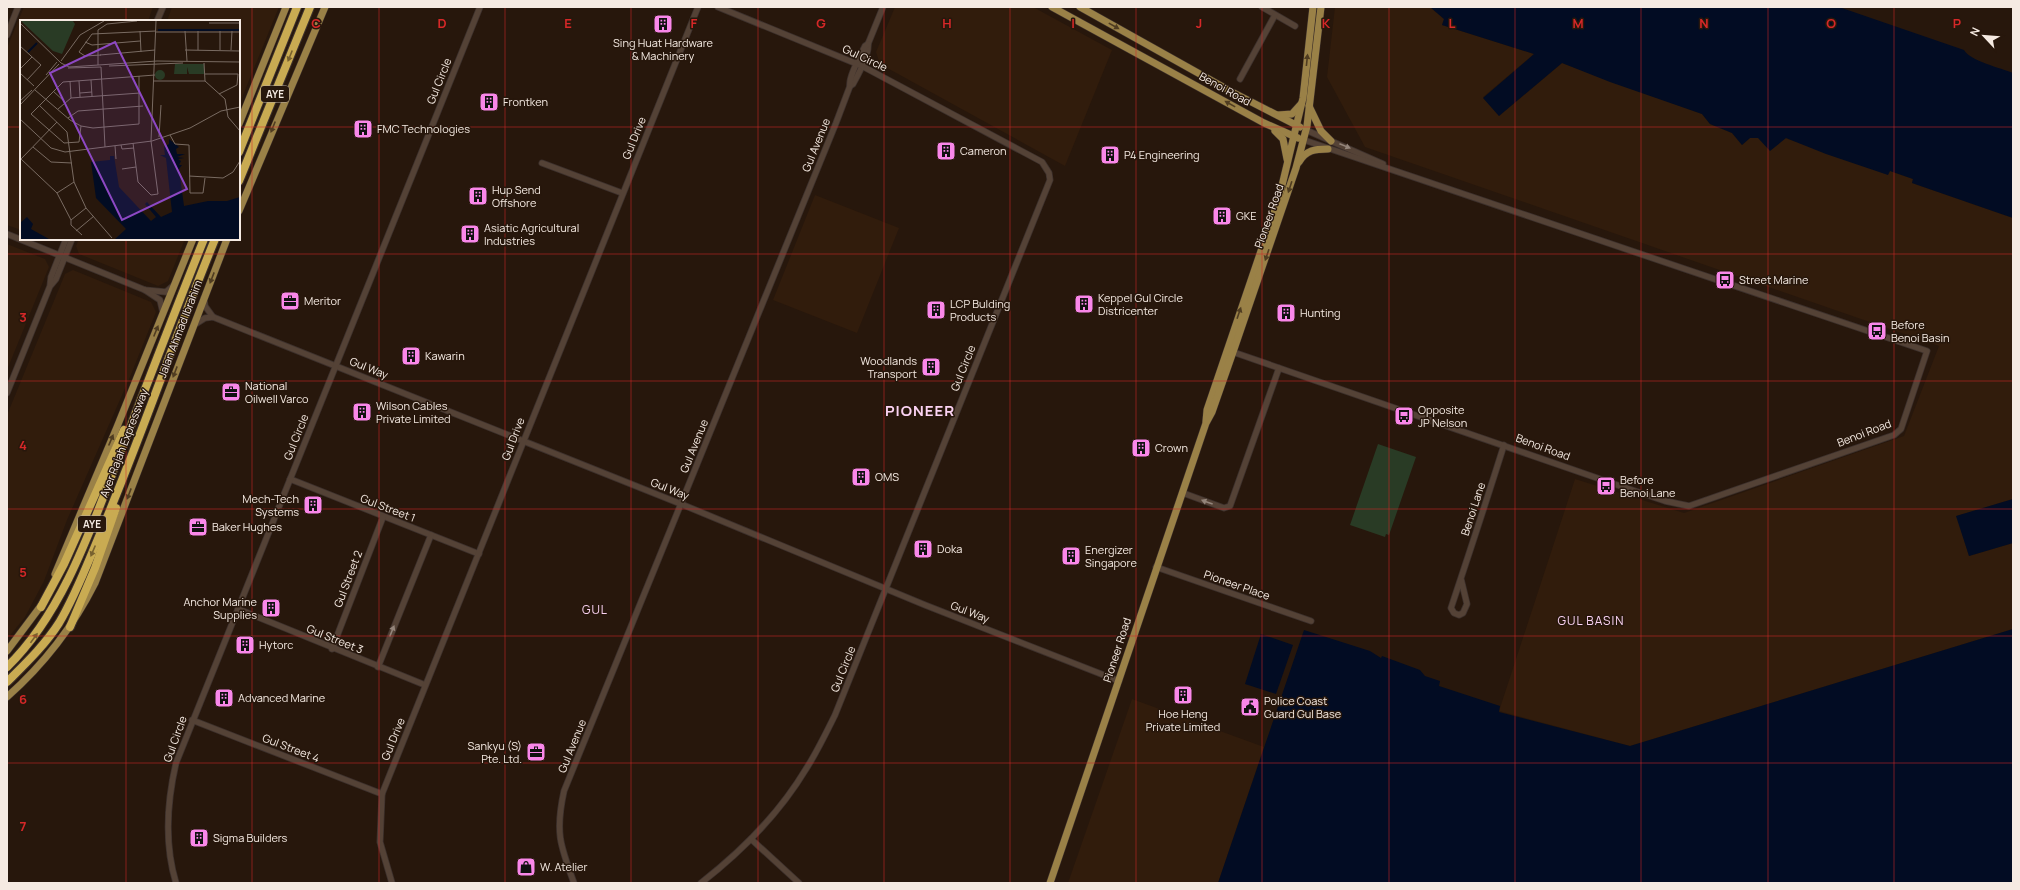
<svg xmlns="http://www.w3.org/2000/svg" width="2020" height="890" viewBox="0 0 2020 890" font-family="Manrope,sans-serif">
<style>
.built{fill:#311c0c}
.green{fill:#293b25}
.water{fill:#020c23}
.lines{fill:none;stroke-linecap:round;stroke-linejoin:round}
.stream{stroke:#020c23;stroke-width:1.5}
.minor-casing{stroke:#3d312d;stroke-width:7}
.major-casing{stroke:#3d312d;stroke-width:8}
.highway-casing{stroke:#3d312d;stroke-width:10}
.minor{stroke:#544236;stroke-width:5.5}
.major{stroke:#9a8147;stroke-width:7}
.highway{stroke:#c9ab52;stroke-width:8}
.oneway{fill:#4f3c21}
.oneway2{fill:#78612f}
.oneway3{fill:#94857b}
.grid{fill:none;stroke:#d62828;stroke-width:1;stroke-opacity:0.55}
.labels{text-anchor:middle;stroke-width:3;stroke-linejoin:round;paint-order:stroke}
.shield{fill:#27170c;stroke:#b7aba2;stroke-width:1}
.shield-label{font-size:10px;font-weight:bold;fill:#f5eae2}
.poi-label{font-size:11px;fill:#f5eae2;stroke:#27170c;text-anchor:start}
.street-label{font-size:11px;fill:#f5eae2;stroke:#27170c}
.neighbourhood-label{font-size:12px;letter-spacing:1px;fill:#fbd3f3;stroke:#27170c}
.district-label{font-size:15px;font-weight:bold;letter-spacing:1px;fill:#fbd3f3;stroke:#27170c}
.inset-river{fill:none;stroke:#020c23;stroke-width:2}
.inset-road{fill:none;stroke:#796b62;stroke-width:1}
.view{fill:#8d48c4;fill-opacity:0.15;stroke:#8d48c4;stroke-width:2}
.inset-edge{fill:none;stroke:#f5eae2;stroke-width:2}
.grid-label{font-size:13px;text-anchor:middle;font-weight:bold;fill:#d62828;stroke:#27170c;stroke-width:3;stroke-linejoin:round;paint-order:stroke}
</style>
<rect width="100%" height="100%" fill="#27170c"/>
<g class="built">
<polygon points="24,7 153,7 148,21 21,21 21,230 7,225 7,48"/>
<polygon points="172,7 279,7 239,105 239,21 167,21"/>
<polygon points="895,7 1033,7 1112,50 1065,166 880,64 876,52"/>
<polygon points="1335,7 1430,7 1444,19 1442,25 1534,54 1483,97 1499,116 1562,63 1702,114 1710,124 1732,133 1742,145 1750,138 1785,138 1888,174 1890,171 1913,179 1912,183 2013,218 2013,499 1957,516 1969,556 2013,543 2013,629 1630,746 1499,711 1575,479 1684,513 1904,436 1939,346 1365,147 1327,77"/>
<polygon points="815,195 899,228 857,333 773,300"/>
<polygon points="79,239 185,239 168,281 158,286 79,254 76,246"/>
<polygon points="7,244 45,259 49,267 7,370"/>
<polygon points="73,270 151,302 156,312 130,377 67,520 44,581 25,617 7,639 7,415 65,274"/>
<polygon points="1132,699 1264,747 1218,883 1068,883"/>
</g>
<polygon class="green" points="1378,444 1416,457 1389,535 1386,534 1385,537 1350,525"/>
<g class="water">
<path d="M1430,7h409l125,43c6,11 37,18 49,23v145l-101,-35 1,-4 -23,-8 -2,4 -62,-21 -40,-16 -16,13 -12,-13h-8l-8,7 -10,-12 -22,-9 -8,-10 -92,-32 -48,-19 -63,53 -16,-18 51,-44 -92,-29 2,-6z"/>
<polygon points="2013,499 2013,543 1969,556 1956,516"/>
<polygon points="2013,629 2013,883 1218,883 1304,630 1370,651 1381,658 1382,656 1420,670 1425,676 1440,681 1439,686 1500,706 1499,712 1630,746"/>
<polygon points="1261,634 1293,645 1276,694 1245,684"/>
</g>
<g class="lines">
<polyline class="stream" points="7,879 8,883"/>
<g class="minor-casing">
<g id="minor">
<polyline points="1262,7 1295,26"/>
<polyline points="157,21 163,7"/>
<polyline points="7,35 18,7"/>
<polyline points="1240,79 1275,15"/>
<path d="M850,86l3,-2c5,-9 17,-30 15,-40l15,-37"/>
<polyline points="1306,130 1383,164"/>
<polyline points="542,163 622,193"/>
<polyline points="7,234 145,290 166,292 173,286"/>
<polyline points="51,285 56,279 72,239"/>
<polyline points="145,290 160,300 163,313"/>
<polyline points="204,298 205,306 213,317 681,504 925,605 1119,681"/>
<polyline points="194,325 205,318 213,317"/>
<polyline points="1230,351 1623,487 1665,501 1689,506 1894,435 1901,429 1927,351 1304,140"/>
<polyline points="7,393 50,286 51,277 66,239"/>
<polyline points="290,479 479,554"/>
<polyline points="1183,493 1224,508 1230,506 1279,368"/>
<polyline points="1156,567 1311,621"/>
<path d="M1461,579l6,25 -4,9 -4,2 -5,-2 -3,-5c18,-54 36,-109 53,-163"/>
<polyline points="238,609 425,685"/>
<polyline points="332,649 383,517"/>
<polyline points="378,667 431,535"/>
<polyline points="192,720 382,794"/>
<polyline points="751,839 799,883"/>
<path d="M176,883c-12,-40 -9,-81 0,-120l304,-756"/>
<polyline points="392,883 380,842 382,794 698,7"/>
<path d="M574,883c-14,-38 -19,-51 -10,-92l272,-668 14,-37c-2,-9 11,-31 15,-40l3,-2"/>
<path d="M701,883c41,-32 78,-69 105,-114 11,-17 20,-36 29,-54l215,-535 -1,-7 -7,-11 -180,-96 -144,-59"/>
</g>
</g>
<g class="major-casing">
<g id="major">
<polyline points="1052,7 1264,123 1298,138"/>
<polyline points="1080,7 1232,92 1300,127"/>
<polyline points="1309,106 1321,131 1331,141"/>
<polyline points="1278,115 1292,114 1301,104"/>
<polyline points="239,124 286,7"/>
<polyline points="1275,131 1283,139 1287,159"/>
<path d="M1299,162c7,-12 16,-13 29,-13"/>
<polyline points="239,211 325,7"/>
<polyline points="1206,421 1207,410 1279,198 1303,98 1313,7"/>
<polyline points="55,574 117,427 193,239"/>
<polyline points="7,651 43,603"/>
<path d="M7,697c36,-32 66,-70 88,-114l132,-344"/>
<polyline points="1050,883 1206,423 1212,412 1233,352 1296,168 1307,126 1321,7"/>
</g>
</g>
<g class="highway-casing">
<g id="highway">
<polyline points="239,152 297,7"/>
<polyline points="239,181 310,7"/>
<polyline points="41,607 64,564 124,430"/>
<polyline points="70,627 95,568 116,508"/>
<path d="M7,667c58,-56 87,-147 116,-221 27,-69 53,-138 81,-207"/>
<path d="M7,682c18,-18 38,-37 52,-59 18,-30 30,-64 44,-96 40,-95 73,-193 112,-288"/>
</g>
</g>
<use href="#minor" class="minor"/>
<use href="#major" class="major"/>
<use href="#highway" class="highway"/>
</g>
<defs><path id="oneway-solid" d="M-6-.8H1V-3.2L6.5 0L1 3.2V.8H-6Z"/></defs>
<g class="oneway">
<use href="#oneway-solid" transform="translate(1114 26) rotate(29)"/>
<use href="#oneway-solid" transform="translate(1307 60) rotate(-84)"/>
<use href="#oneway-solid" transform="translate(1230 104) rotate(-151)"/>
<use href="#oneway-solid" transform="translate(273 127) rotate(112)"/>
<use href="#oneway-solid" transform="translate(1290 187) rotate(108)"/>
<use href="#oneway-solid" transform="translate(1267 255) rotate(109)"/>
<use href="#oneway-solid" transform="translate(212 278) rotate(111)"/>
<use href="#oneway-solid" transform="translate(1239 313) rotate(-71)"/>
<use href="#oneway-solid" transform="translate(156 331) rotate(-68)"/>
<use href="#oneway-solid" transform="translate(175 372) rotate(111)"/>
<use href="#oneway-solid" transform="translate(111 440) rotate(-67)"/>
<use href="#oneway-solid" transform="translate(129 494) rotate(111)"/>
</g>
<g class="oneway2">
<use href="#oneway-solid" transform="translate(290 56) rotate(112)"/>
<use href="#oneway-solid" transform="translate(93 551) rotate(113)"/>
<use href="#oneway-solid" transform="translate(34 638) rotate(-54)"/>
</g>
<g class="oneway3">
<use href="#oneway-solid" transform="translate(1345 146) rotate(22)"/>
<use href="#oneway-solid" transform="translate(1207 502) rotate(-160)"/>
<use href="#oneway-solid" transform="translate(392 631) rotate(-68)"/>
</g>
<path class="grid" d="M126,7v14M252,7v876M379,7v876M505,7v876M631,7v876M758,7v876M884,7v876M1010,7v876M1136,7v876M1262,7v876M1389,7v876M1515,7v876M1641,7v876M1768,7v876M1894,7v876M7,127h14M239,127h1774M126,239v644M7,254h2006M7,381h2006M7,509h2006M7,636h2006M7,763h2006"/>
<defs>
<g id="building-square" transform="scale(1)"><rect x="-9" y="-9" width="18" height="18" rx="4" fill="#f987e9" stroke="#27170c"/><path d="M-4-6H4V6H1V3H-1V6H-4ZM-2.5-4.3h1.7v1.8h-1.7ZM.8-4.3h1.7v1.8H.8ZM-2.5-1h1.7V.8h-1.7ZM.8-1h1.7V.8H.8Z" fill="#111"/></g>
<g id="bus-square" transform="scale(1)"><rect x="-9" y="-9" width="18" height="18" rx="4" fill="#f987e9" stroke="#27170c"/><path d="M-5-6H5V4H4V6H2V4H-2V6H-4V4H-5ZM-3.5-4V0h7V-4ZM-3.5 1.2v1.5H-2V1.2ZM2 1.2v1.5H3.5V1.2Z" fill="#111"/></g>
<g id="office-square" transform="scale(1)"><rect x="-9" y="-9" width="18" height="18" rx="4" fill="#f987e9" stroke="#27170c"/><path d="M-6-3h4V-5.5h4V-3h4V5H-6ZM-1-4.5V-3h2v-1.5ZM-6 0V1H6V0Z" fill="#111"/></g>
<g id="civic-square" transform="scale(1)"><rect x="-9" y="-9" width="18" height="18" rx="4" fill="#f987e9" stroke="#27170c"/><path d="M-.6-6.5H3V-4.5H.6V-3L4-1V1h2V6H-6V1h2V-1L-.6-3ZM-1.2 2.5V6h2.4V2.5Z" fill="#111"/></g>
<g id="shop-square" transform="scale(1)"><rect x="-9" y="-9" width="18" height="18" rx="4" fill="#f987e9" stroke="#27170c"/><path d="M-5-2.5h2.3a2.7 3.5 0 0 1 5.4 0H5L5.5 6h-11ZM-1.5-2.5h3a1.5 2.3 0 0 0-3 0Z" fill="#111"/></g>
</defs>
<g fill-rule="evenodd">
<use href="#building-square" x="663" y="24"/>
<use href="#building-square" x="489" y="102"/>
<use href="#building-square" x="363" y="129"/>
<use href="#building-square" x="946" y="151"/>
<use href="#building-square" x="1110" y="155"/>
<use href="#building-square" x="478" y="196"/>
<use href="#building-square" x="1222" y="216"/>
<use href="#building-square" x="470" y="234"/>
<use href="#bus-square" x="1725" y="280"/>
<use href="#office-square" x="290" y="301"/>
<use href="#building-square" x="1084" y="304"/>
<use href="#building-square" x="936" y="310"/>
<use href="#building-square" x="1286" y="313"/>
<use href="#bus-square" x="1877" y="331"/>
<use href="#building-square" x="411" y="356"/>
<use href="#building-square" x="931" y="367"/>
<use href="#office-square" x="231" y="392"/>
<use href="#building-square" x="362" y="412"/>
<use href="#bus-square" x="1404" y="416"/>
<use href="#building-square" x="1141" y="448"/>
<use href="#building-square" x="861" y="477"/>
<use href="#bus-square" x="1606" y="486"/>
<use href="#building-square" x="313" y="505"/>
<use href="#office-square" x="198" y="527"/>
<use href="#building-square" x="923" y="549"/>
<use href="#building-square" x="1071" y="556"/>
<use href="#building-square" x="271" y="608"/>
<use href="#building-square" x="245" y="645"/>
<use href="#building-square" x="1183" y="695"/>
<use href="#building-square" x="224" y="698"/>
<use href="#civic-square" x="1250" y="707"/>
<use href="#office-square" x="536" y="752"/>
<use href="#building-square" x="199" y="838"/>
<use href="#shop-square" x="526" y="867"/>
</g>
<g class="labels">
<g class="shield">
<rect x="261" y="86" width="28" height="16" rx="3"/>
<rect x="78" y="516" width="28" height="16" rx="3"/>
</g>
<g class="shield-label">
<text x="275" y="98">AYE</text>
<text x="92" y="528">AYE</text>
</g>
<g class="poi-label">
<text x="663" y="47" text-anchor="middle">Sing Huat Hardware<tspan x="663" dy="13">&amp; Machinery</tspan></text>
<text x="503" y="106">Frontken</text>
<text x="377" y="133">FMC Technologies</text>
<text x="960" y="155">Cameron</text>
<text x="1124" y="159">P4 Engineering</text>
<text x="492" y="194">Hup Send<tspan x="492" dy="13">Offshore</tspan></text>
<text x="1236" y="220">GKE</text>
<text x="484" y="232">Asiatic Agricultural<tspan x="484" dy="13">Industries</tspan></text>
<text x="1739" y="284">Street Marine</text>
<text x="1098" y="302">Keppel Gul Circle<tspan x="1098" dy="13">Districenter</tspan></text>
<text x="304" y="305">Meritor</text>
<text x="950" y="308">LCP Bulding<tspan x="950" dy="13">Products</tspan></text>
<text x="1300" y="317">Hunting</text>
<text x="1891" y="329">Before<tspan x="1891" dy="13">Benoi Basin</tspan></text>
<text x="425" y="360">Kawarin</text>
<text x="917" y="365" text-anchor="end">Woodlands<tspan x="917" dy="13">Transport</tspan></text>
<text x="245" y="390">National<tspan x="245" dy="13">Oilwell Varco</tspan></text>
<text x="376" y="410">Wilson Cables<tspan x="376" dy="13">Private Limited</tspan></text>
<text x="1418" y="414">Opposite<tspan x="1418" dy="13">JP Nelson</tspan></text>
<text x="1155" y="452">Crown</text>
<text x="875" y="481">OMS</text>
<text x="1620" y="484">Before<tspan x="1620" dy="13">Benoi Lane</tspan></text>
<text x="299" y="503" text-anchor="end">Mech-Tech<tspan x="299" dy="13">Systems</tspan></text>
<text x="212" y="531">Baker Hughes</text>
<text x="937" y="553">Doka</text>
<text x="1085" y="554">Energizer<tspan x="1085" dy="13">Singapore</tspan></text>
<text x="257" y="606" text-anchor="end">Anchor Marine<tspan x="257" dy="13">Supplies</tspan></text>
<text x="259" y="649">Hytorc</text>
<text x="238" y="702">Advanced Marine</text>
<text x="1264" y="705">Police Coast<tspan x="1264" dy="13">Guard Gul Base</tspan></text>
<text x="1183" y="718" text-anchor="middle">Hoe Heng<tspan x="1183" dy="13">Private Limited</tspan></text>
<text x="522" y="750" text-anchor="end">Sankyu (S)<tspan x="522" dy="13">Pte. Ltd.</tspan></text>
<text x="213" y="842">Sigma Builders</text>
<text x="540" y="871">W. Atelier</text>
</g>
<g class="street-label">
<text transform="translate(865 58) rotate(25)" y="4">Gul Circle</text>
<text transform="translate(439 81) rotate(-68)" y="4">Gul Circle</text>
<text transform="translate(1225 89) rotate(29)" y="4">Benoi Road</text>
<text transform="translate(634 138) rotate(-68)" y="4">Gul Drive</text>
<text transform="translate(816 145) rotate(-68)" y="4">Gul Avenue</text>
<text transform="translate(1269 216) rotate(-71)" y="4">Pioneer Road</text>
<text transform="translate(180 329) rotate(-69)" y="4">Jalan Ahmad Ibrahim</text>
<text transform="translate(369 368) rotate(22)" y="4">Gul Way</text>
<text transform="translate(963 368) rotate(-68)" y="4">Gul Circle</text>
<text transform="translate(1864 433) rotate(-21)" y="4">Benoi Road</text>
<text transform="translate(296 437) rotate(-68)" y="4">Gul Circle</text>
<text transform="translate(513 439) rotate(-69)" y="4">Gul Drive</text>
<text transform="translate(124 443) rotate(-69)" y="4">Ayer Rajah Expressway</text>
<text transform="translate(694 446) rotate(-68)" y="4">Gul Avenue</text>
<text transform="translate(1543 447) rotate(20)" y="4">Benoi Road</text>
<text transform="translate(670 489) rotate(22)" y="4">Gul Way</text>
<text transform="translate(388 508) rotate(21)" y="4">Gul Street 1</text>
<text transform="translate(1473 509) rotate(-72)" y="4">Benoi Lane</text>
<text transform="translate(348 579) rotate(-69)" y="4">Gul Street 2</text>
<text transform="translate(1237 585) rotate(19)" y="4">Pioneer Place</text>
<text transform="translate(970 612) rotate(21)" y="4">Gul Way</text>
<text transform="translate(335 639) rotate(22)" y="4">Gul Street 3</text>
<text transform="translate(1117 650) rotate(-72)" y="4">Pioneer Road</text>
<text transform="translate(843 669) rotate(-68)" y="4">Gul Circle</text>
<text transform="translate(175 739) rotate(-70)" y="4">Gul Circle</text>
<text transform="translate(393 739) rotate(-68)" y="4">Gul Drive</text>
<text transform="translate(572 746) rotate(-68)" y="4">Gul Avenue</text>
<text transform="translate(291 748) rotate(21)" y="4">Gul Street 4</text>
</g>
<g class="neighbourhood-label">
<text x="595" y="614">GUL</text>
<text x="1591" y="625">GUL BASIN</text>
</g>
<g class="district-label">
<text x="920" y="416">PIONEER</text>
</g>
</g>
<g transform="translate(20 20)">
<rect width="220" height="220" fill="#27170c"/>
<path d="M1,1h52l2,3 -13,30 -9,-3zM155,44h29v10h-15l-2,-7v7h-13zM135 55a5 5 0 1 1 10 0a5 5 0 1 1-10 0Z" fill="#293b25"/>
<path d="M149,119l10,8 -3,2 1,5h8l-8,3 7,1 -6,1 3,2 -2,4h3l-3,4 5,37 24,-5h19l13,-4v42h-125l11,-10 -30,-31 -5,-36 19,-2v-4h4l5,31 32,34 5,-4 -11,-13 2,-2 14,15 11,-5 -6,-54 -6,-3h5l-1,-8 5,-3zM7,197l6,7 -2,5 18,10h-29v-16z" fill="#020c23"/>
<path class="inset-river" d="M138,10h82M8,32l9,-9"/>
<path class="inset-road" d="M0,3l41,40 8,4 88,-6 83,1M189,3h31M120,11l1,21M165,11l2,30M178,11v19M136,12h84M65,22l7,3 48,-4M0,26l21,19 -14,15M165,30l55,1M200,30v-19M211,30l1,-19M80,35l55,-5M81,35l-16,1 -6,-4 13,-18 64,-3M41,41l19,-26 24,-14M184,43l1,18M78,45v-35l9,-6 30,-3M89,46l74,-3M81,47l4,80M48,48l33,-1M0,49l12,-12M0,53l14,13M185,54h33l-1,11 -18,9M26,55l11,-13M71,60l1,16M50,61l1,17M59,61l1,16M133,61h52l20,18 3,18 12,14M15,70l35,30 11,6 12,2 46,-4v-48M33,71l12,11M60,73l12,-1M0,81l12,-11M0,85l39,-41M19,85l28,27 7,50 12,26 26,30M38,89l13,-11 69,-5M48,98l10,-7 65,-5M0,99l31,29 14,4 87,-11 38,-13 31,-17 19,-4M61,106l-2,16 -15,1 -33,-29 32,-32 92,-7M150,115l5,9 14,1 1,48h13l2,-15M139,117l2,-32M131,121l5,-120M113,123l5,39 13,13 7,-1 -7,-53M101,125l1,4 12,-1M95,126l1,13M13,127l18,15 21,1M1,139l36,34 14,27v5l11,10M0,140l37,-38M102,149l14,-2M169,156l34,2 10,-6 7,-11M37,173l17,-11M51,200l15,-12M56,211l18,-15"/>
<path class="view" d="M95,22l72,147 -65,31 -72,-147z"/>
<rect width="220" height="220" class="inset-edge"/>
</g>
<g class="grid-label">
<text x="316" y="28">C</text>
<text x="442" y="28">D</text>
<text x="568" y="28">E</text>
<text x="694" y="28">F</text>
<text x="821" y="28">G</text>
<text x="947" y="28">H</text>
<text x="1073" y="28">I</text>
<text x="1199" y="28">J</text>
<text x="1326" y="28">K</text>
<text x="1452" y="28">L</text>
<text x="1578" y="28">M</text>
<text x="1704" y="28">N</text>
<text x="1831" y="28">O</text>
<text x="1957" y="28">P</text>
<text x="23" y="322">3</text>
<text x="23" y="450">4</text>
<text x="23" y="577">5</text>
<text x="23" y="704">6</text>
<text x="23" y="831">7</text>
</g>
<rect width="2020" height="890" fill="none" stroke="#f5eae2" stroke-width="16"/>
<g transform="translate(1984 36) rotate(296)" stroke="#27170c" stroke-width="3" paint-order="stroke">
<path d="M0-3L7 15L0 10L-7 15Z" fill="#f5eae2"/>
<text y="-6" font-size="11" font-weight="bold" text-anchor="middle" fill="#f5eae2">N</text>
</g>
</svg>
